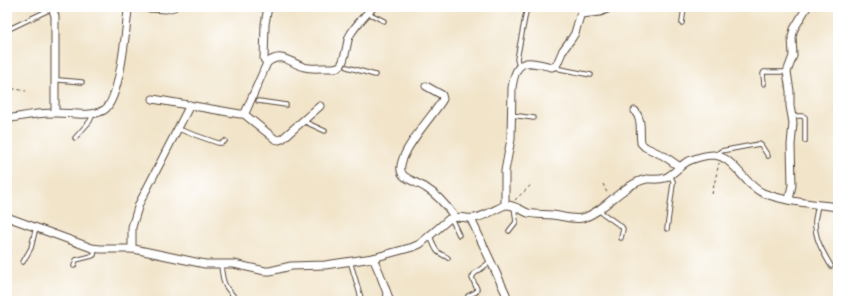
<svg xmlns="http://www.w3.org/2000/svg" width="845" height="308" viewBox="0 0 845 308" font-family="'EB Garamond',serif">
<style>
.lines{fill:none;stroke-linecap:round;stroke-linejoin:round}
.service-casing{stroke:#564638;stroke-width:5.5}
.minor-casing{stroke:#564638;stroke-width:9}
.path{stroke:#564638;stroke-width:1;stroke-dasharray:3 3;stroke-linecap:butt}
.service{stroke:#fff;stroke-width:3.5}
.minor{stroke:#fff;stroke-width:7}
</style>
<rect width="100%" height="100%" fill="#fff"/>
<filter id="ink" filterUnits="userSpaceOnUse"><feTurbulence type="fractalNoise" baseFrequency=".025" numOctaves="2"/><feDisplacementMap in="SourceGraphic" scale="8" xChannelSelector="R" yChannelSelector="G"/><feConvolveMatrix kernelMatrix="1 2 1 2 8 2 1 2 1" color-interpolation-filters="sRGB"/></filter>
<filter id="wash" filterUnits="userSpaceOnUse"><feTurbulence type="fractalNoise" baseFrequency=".012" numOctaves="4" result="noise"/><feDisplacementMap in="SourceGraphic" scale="16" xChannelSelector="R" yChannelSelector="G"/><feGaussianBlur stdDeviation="0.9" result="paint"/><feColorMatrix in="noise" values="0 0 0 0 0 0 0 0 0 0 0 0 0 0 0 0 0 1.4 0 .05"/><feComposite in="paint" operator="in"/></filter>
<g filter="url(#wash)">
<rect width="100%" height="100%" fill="#f1e4c9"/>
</g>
<g filter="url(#ink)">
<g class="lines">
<g class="service-casing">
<g id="service">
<polyline points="368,13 384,21"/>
<polyline points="682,23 684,7"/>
<polyline points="7,30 53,8"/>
<polyline points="520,65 518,63 517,59 527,7"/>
<polyline points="555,66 560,69 591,75"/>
<polyline points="347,67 375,75"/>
<polyline points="59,80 82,82"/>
<polyline points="764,84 763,74 764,72 787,72"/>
<polyline points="258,101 286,105"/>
<polyline points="511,115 534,118"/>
<polyline points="792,116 802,116 805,117 805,141"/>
<polyline points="303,121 325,131"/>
<polyline points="178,129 218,143 222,143 225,141"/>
<polyline points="75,138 90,121 93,114"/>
<polyline points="716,155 721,151 759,144 761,145 768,156"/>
<path d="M818,204c-1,6 -2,11 -3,16 -1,18 8,32 16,46"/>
<polyline points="598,210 622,227 623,229 621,238"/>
<polyline points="451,218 459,235"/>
<polyline points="667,229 673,184 673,181 670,175"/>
<polyline points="509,231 516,222 514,206"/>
<path d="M430,236c2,4 4,11 7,15 3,4 8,4 11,7"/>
<polyline points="350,261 362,301"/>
<polyline points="23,262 31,248 36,227"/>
<path d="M221,265c2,20 3,21 17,36"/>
<polyline points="74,266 76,260 92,256 94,255 95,248"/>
<polyline points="468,296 476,292 477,289 472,278 474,274 490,262"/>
</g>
</g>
<g class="minor-casing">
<g id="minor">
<polyline points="52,7 55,16 55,112"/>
<polyline points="267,63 264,59 265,24 268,7"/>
<path d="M426,86l16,9 1,4c-7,14 -55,63 -39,77 5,4 16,8 22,12 12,7 20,17 28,28"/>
<path d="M153,99l87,15h4l2,-3 21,-48c15,-12 23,0 37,4 7,2 15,1 22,1 6,0 11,1 15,-3 5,-8 5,-19 8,-28 5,-11 16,-21 24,-30"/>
<path d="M635,111c8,11 4,18 6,32l4,4 19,9 16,11"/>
<polyline points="244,114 275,139 279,140 282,139 320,106"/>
<path d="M7,119c15,-3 30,-6 46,-6 15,-1 37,5 51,-3 16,-10 22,-80 24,-100l2,-2 2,-1 34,2 8,-2"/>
<polyline points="789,200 792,185 791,145 793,123 790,106 790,91 787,72 793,56 792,37 794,29 807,7"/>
<path d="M505,205v-34l6,-32 1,-51c4,-31 15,-27 40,-21l3,-1 2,-2 6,-14 9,-12 3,-5 5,-17 1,-2 19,-2 7,-3v-2"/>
<path d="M7,217l85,31 8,1h34l71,15h29l31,7h5l21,-5 34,-1 48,-7 40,-11 7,-3 29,-25c11,-5 16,1 26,-1 10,-2 21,-9 30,-13 9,-1 15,5 23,8 8,2 16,1 24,2 10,1 20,5 30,3 15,-3 32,-22 45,-30 6,-4 13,-8 20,-9 6,0 12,1 18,-1 7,-3 13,-10 20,-15 6,-4 21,-8 28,-8 21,1 31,30 50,38 24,9 50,11 75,14"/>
<polyline points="471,219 506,294 506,301"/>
<polyline points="132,249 132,227 139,204 190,105"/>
<polyline points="373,258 380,274 390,301"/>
</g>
</g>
<g class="path">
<path d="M7,91c5,-4 12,-1 19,0"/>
<polyline points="603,184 608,195"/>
<polyline points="712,194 719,163"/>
<polyline points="515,200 531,185"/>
</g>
<use href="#service" class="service"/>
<use href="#minor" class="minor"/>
</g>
</g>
<rect width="845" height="308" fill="none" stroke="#fff" stroke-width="24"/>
</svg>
